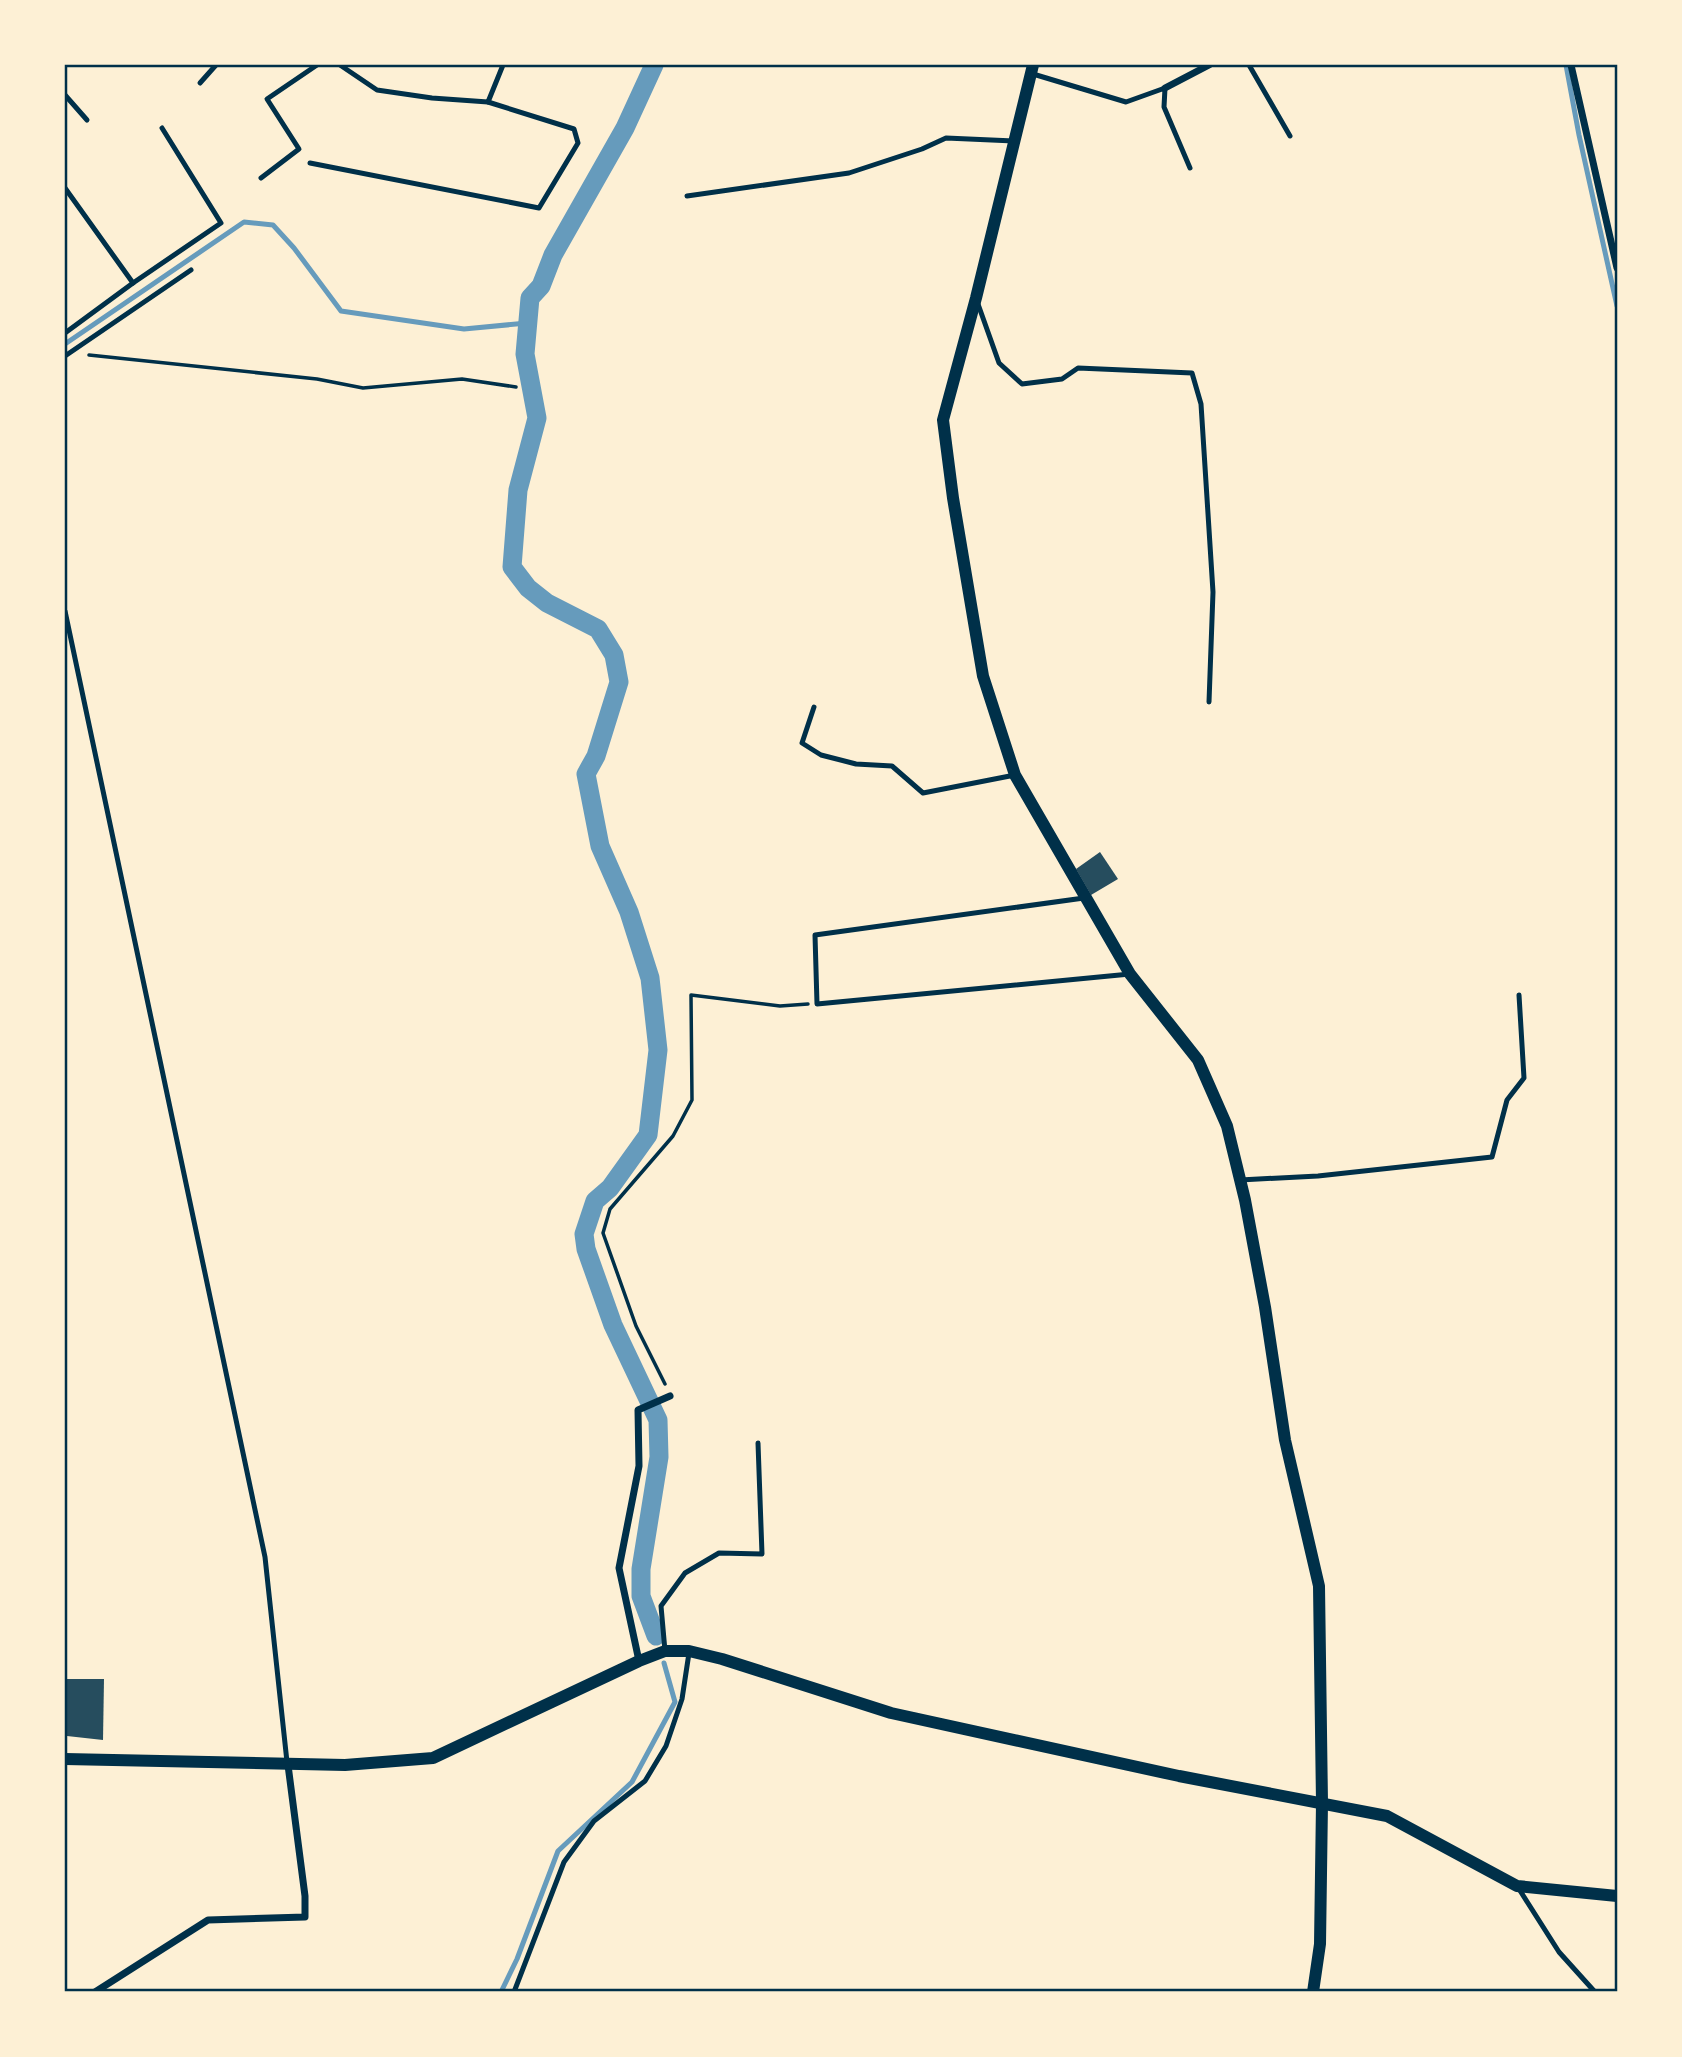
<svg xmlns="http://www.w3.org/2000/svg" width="1682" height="2057" viewBox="0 0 1682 2057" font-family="'PT Sans',sans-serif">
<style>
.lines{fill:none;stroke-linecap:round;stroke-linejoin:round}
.stream{stroke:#669bbc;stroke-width:5}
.canal{stroke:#669bbc;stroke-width:19}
.building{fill:#264d5e}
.path{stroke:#003049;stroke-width:3.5}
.service{stroke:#003049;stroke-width:5}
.minor{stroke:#003049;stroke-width:7}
.tertiary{stroke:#003049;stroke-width:12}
.neatline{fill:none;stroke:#003049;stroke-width:2.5}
</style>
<rect width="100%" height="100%" fill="#fdf0d5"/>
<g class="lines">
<g class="stream">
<polyline points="1566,65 1579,135 1617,306"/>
<polyline points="65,344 244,222 273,225 294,248 341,311 464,329 527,323"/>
<polyline points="501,1992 517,1959 558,1851 632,1782 675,1702 664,1663"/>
</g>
<polyline class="canal" points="654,65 625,128 553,255 541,286 530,298 525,354 537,418 518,490 512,567 528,588 547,603 598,629 614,655 619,682 596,756 586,774 600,846 629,912 650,978 658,1050 648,1135 610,1188 595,1201 584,1234 586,1249 613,1325 658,1420 659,1457 641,1569 641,1596 656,1636"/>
</g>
<g class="building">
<polygon points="1100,852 1118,879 1091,895 1076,869"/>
<polygon points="67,1679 104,1679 103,1740 67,1736"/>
</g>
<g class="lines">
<g class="path">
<polyline points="89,355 317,379 363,388 462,379 516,387"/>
<polyline points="665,1384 636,1326 603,1233 610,1209 673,1136 692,1100 691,995 780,1006 808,1004"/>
</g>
<g class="service">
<polyline points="340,65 377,90 432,98 488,102 503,65"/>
<polyline points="1249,65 1290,136"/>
<polyline points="1033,74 1126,102 1165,88 1164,107 1190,168"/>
<polyline points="200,83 216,65"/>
<polyline points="65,95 87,120"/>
<polyline points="310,163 539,208 578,143 574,129 488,102"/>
<polyline points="261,178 299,149 267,99 317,65"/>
<polyline points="65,188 133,283"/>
<polyline points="687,196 849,173 922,149 946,138 1014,141"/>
<polyline points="978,304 999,363 1022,384 1062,379 1078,368 1192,373 1201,404 1213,592 1209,702"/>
<polyline points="65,333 133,283 221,223 162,128"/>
<polyline points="65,356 191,270"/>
<polyline points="65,611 265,1557 287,1762"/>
<polyline points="814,707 802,743 821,755 856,764 892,766 923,793 1015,775"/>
<polyline points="1084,898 815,935 817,1004 1130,974"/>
<polyline points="1240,1180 1318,1176 1492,1157 1507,1100 1524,1078 1519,995"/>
<polyline points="665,1651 661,1606 685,1573 719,1553 762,1554 758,1443"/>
<polyline points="1519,1889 1559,1952 1595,1992"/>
<polyline points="514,1992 564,1862 594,1821 645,1781 666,1746 682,1699 689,1653"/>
</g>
<g class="minor">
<polyline points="1571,65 1617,268"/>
<polyline points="1165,88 1209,65"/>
<polyline points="639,1661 619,1568 639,1466 638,1410 670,1396"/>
<polyline points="95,1992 208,1920 305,1917 305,1896 288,1765"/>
</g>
<g class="tertiary">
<polyline points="1033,65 976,298 943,420 953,498 983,676 1015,775 1130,974 1198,1060 1227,1126 1245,1200 1265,1307 1285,1440 1319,1586 1322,1803 1320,1944 1313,1992"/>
<polyline points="65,1759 345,1765 433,1758 639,1661 665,1651 689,1651 722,1659 891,1713 1179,1776 1387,1816 1517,1886 1617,1896"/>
</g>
</g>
<rect width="1682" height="2057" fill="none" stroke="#fdf0d5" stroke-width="133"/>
<rect x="66" y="66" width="1550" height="1924" class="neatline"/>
</svg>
